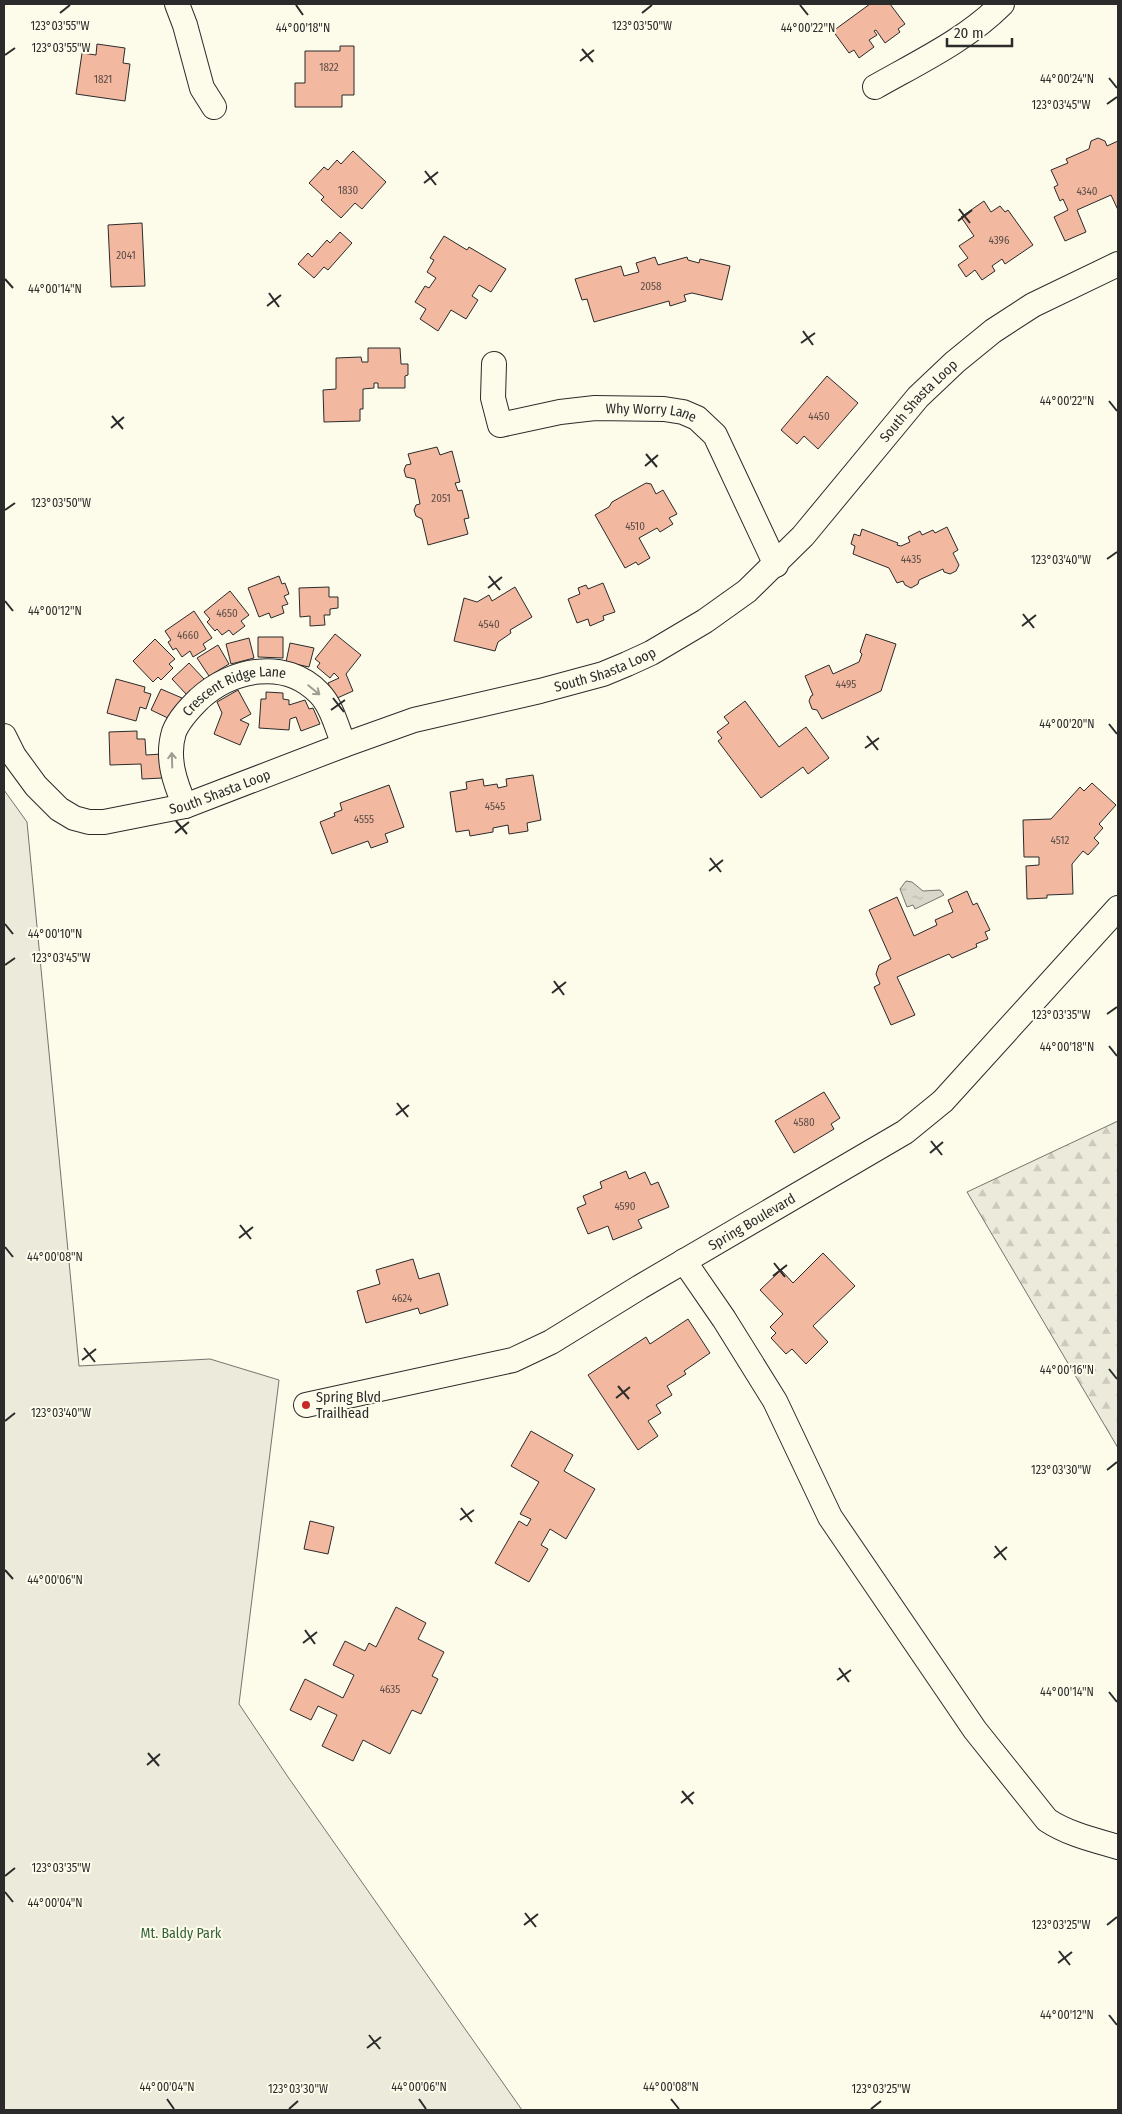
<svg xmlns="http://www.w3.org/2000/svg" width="1122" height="2114" viewBox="0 0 1122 2114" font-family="'Fira Sans Condensed',sans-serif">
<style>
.forest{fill:url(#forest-firs);stroke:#74746e}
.park{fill:#ecebdb;stroke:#74746e}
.water{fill:url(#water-ripples);stroke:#74746e}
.building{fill:#f2b8a0;stroke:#2b2b2b}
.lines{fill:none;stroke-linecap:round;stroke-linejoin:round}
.minor-casing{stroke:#2b2b2b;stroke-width:26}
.minor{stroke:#fdfbea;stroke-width:24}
.oneway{stroke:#9e9d94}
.ticks{fill:none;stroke:#2b2b2b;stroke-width:2}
.poi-dot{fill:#c62828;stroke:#fdfbea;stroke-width:2}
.labels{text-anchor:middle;stroke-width:4;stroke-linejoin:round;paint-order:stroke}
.number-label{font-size:11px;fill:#5d4e48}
.street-label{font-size:14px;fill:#2b2b2b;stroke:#fdfbea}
.poi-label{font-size:14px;fill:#2b2b2b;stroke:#fdfbea;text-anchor:start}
.park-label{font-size:14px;fill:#34623c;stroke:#fdfbea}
.ticks-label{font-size:12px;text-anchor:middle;fill:#2b2b2b;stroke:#fdfbea;stroke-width:4;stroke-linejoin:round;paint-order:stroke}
</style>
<defs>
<pattern id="forest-firs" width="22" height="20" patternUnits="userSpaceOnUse" patternTransform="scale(1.25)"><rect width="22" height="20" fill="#ecebdb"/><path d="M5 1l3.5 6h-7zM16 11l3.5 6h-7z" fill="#cbcabc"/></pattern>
<pattern id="water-ripples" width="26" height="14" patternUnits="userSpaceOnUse" patternTransform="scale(1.25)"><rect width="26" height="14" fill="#d8d7c9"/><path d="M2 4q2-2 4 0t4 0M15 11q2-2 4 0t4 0" fill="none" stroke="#bab9ad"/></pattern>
</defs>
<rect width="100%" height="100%" fill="#fdfbea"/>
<polygon class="forest" points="1118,1121 1118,1448 967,1192"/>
<polygon class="park" points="4,790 27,822 79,1366 210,1359 279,1380 239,1704 288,1777 522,2110 4,2110"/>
<polygon class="water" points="906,881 912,882 923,891 940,890 944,895 915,909 913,905 907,907 900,889"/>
<g class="building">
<polygon points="870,4 890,4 905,24 898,29 900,32 885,43 876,30 874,31 877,35 869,40 874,47 859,58 854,50 849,53 833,31"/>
<polygon points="97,44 125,48 123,63 130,64 125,101 76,94 82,53 96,55"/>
<polygon points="340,46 354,46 354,95 342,95 342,107 295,107 295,83 305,83 305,51 340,51"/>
<polygon points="1098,138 1105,141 1107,146 1118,141 1118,210 1111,195 1077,210 1086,232 1065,241 1054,217 1068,210 1063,199 1060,201 1054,187 1058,185 1051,170 1068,163 1066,159 1089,149 1091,141"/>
<polygon points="353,151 386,182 362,209 355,203 341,218 321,200 324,197 309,183 324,167 328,170 337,160 341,164"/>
<polygon points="984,201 991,212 1000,206 1005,212 1008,210 1033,245 1005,264 1002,259 992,266 995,271 982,280 975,270 966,277 958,265 968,258 959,246 974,236 961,217"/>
<polygon points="142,223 145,286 111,287 108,225"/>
<polygon points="340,232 352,243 328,270 324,267 314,278 298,264 308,253 312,257 327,240 330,243"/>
<polygon points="444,236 467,250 469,247 506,269 491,292 479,285 472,296 478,300 466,319 451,310 438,331 420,319 426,309 415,302 425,286 429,288 436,278 427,272 434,260 430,258"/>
<polygon points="655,257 658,265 687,257 688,260 699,263 700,259 730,266 722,300 692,293 684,295 686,301 670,306 669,301 594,322 587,299 582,300 575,279 621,266 624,276 639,272 636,263"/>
<polygon points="368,348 400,348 401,364 408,364 408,375 405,376 405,388 378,388 378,383 374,383 374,388 363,389 363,409 360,409 360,421 324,422 323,390 336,389 336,358 361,357 362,362 368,362"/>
<polygon points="827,376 858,403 818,449 804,436 797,444 781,430"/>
<polygon points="437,447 440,455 452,451 460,482 455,483 458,491 462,490 469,518 464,519 468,534 428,545 422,519 416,516 414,510 416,505 420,504 415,479 406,477 404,470 406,465 411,464 408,454"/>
<polygon points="646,483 651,484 656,494 663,490 677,514 669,518 673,524 660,532 657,528 639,538 650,558 638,565 636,562 625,568 595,515 609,507 612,502"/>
<polygon points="947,527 958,550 953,553 959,565 956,571 950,574 944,572 943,569 919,580 918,584 911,588 905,585 903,581 897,583 889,568 853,554 855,546 851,544 854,534 860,536 862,529 898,543 897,545 901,546 910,542 908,537 920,531 922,535 933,530 935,533"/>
<polygon points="279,576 282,584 285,583 289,594 284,596 288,604 282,606 284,613 271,618 269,613 259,617 248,588"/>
<polygon points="603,583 615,612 603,616 604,620 590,626 588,619 577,623 568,599 580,594 578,588 586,585 588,589"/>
<polygon points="329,587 329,597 338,597 338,608 330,609 330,615 324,615 325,625 310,626 310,616 300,617 299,588"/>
<polygon points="515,587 532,617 510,630 511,633 498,642 495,651 454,641 464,598 477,602 489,595 492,601"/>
<polygon points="230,591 249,615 241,621 245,626 233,635 229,630 222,635 217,629 215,631 207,622 210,619 204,612"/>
<polygon points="194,611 212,638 203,644 206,649 193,657 190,651 182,657 176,648 173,650 168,642 171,640 165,631"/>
<polygon points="335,634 361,655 346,674 353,691 335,699 328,683 339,678 334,673 330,678 317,667 320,663 315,659"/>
<polygon points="866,634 896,644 881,691 822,719 817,710 812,709 809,701 811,696 813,695 805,676 829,665 833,674 859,662 862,654 860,652"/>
<polygon points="258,637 283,637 283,658 258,657"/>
<polygon points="249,638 254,658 231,664 226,644"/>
<polygon points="155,639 175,659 169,664 173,668 161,680 158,677 153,682 133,661"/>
<polygon points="290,643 314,648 309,667 286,662"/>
<polygon points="218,645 229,664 209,676 197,658"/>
<polygon points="189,663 204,679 187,695 172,679"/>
<polygon points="116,679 145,687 144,692 151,694 146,709 140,707 136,721 107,713"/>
<polygon points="161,689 182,698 172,720 151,710"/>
<polygon points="238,690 251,714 240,720 249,724 240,745 214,734 222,713 217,702"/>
<polygon points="266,692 283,693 283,699 289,700 289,705 305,700 309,709 313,708 320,724 301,731 296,717 290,719 289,730 259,728 261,699 266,699"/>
<polygon points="745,701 779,747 806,727 829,758 808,774 803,767 761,798 718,741 722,738 717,732 729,723 724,717"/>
<polygon points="137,731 137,739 145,739 146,755 162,754 163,778 142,779 141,764 110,765 109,732"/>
<polygon points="533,775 541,820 527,823 528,831 509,834 508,825 493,828 493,832 470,836 469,830 456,832 450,792 467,789 466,782 483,779 484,786 497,784 498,788 507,786 506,779"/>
<polygon points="1092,783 1116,805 1099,824 1103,828 1094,838 1099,843 1088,855 1083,851 1072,864 1073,894 1047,895 1047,898 1027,899 1026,866 1039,865 1039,857 1024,857 1023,820 1051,819 1080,787 1084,791"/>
<polygon points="389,785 404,827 385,834 388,842 371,848 368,841 332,854 320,822 335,816 334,813 342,810 340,803"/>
<polygon points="967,891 973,905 977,903 990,930 985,932 988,939 976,944 977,947 952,958 949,954 897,977 915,1015 891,1025 874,987 880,984 876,974 879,965 891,959 869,910 897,897 914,936 937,925 935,920 953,912 948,900"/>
<polygon points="824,1092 840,1118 831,1124 834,1129 794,1153 775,1121"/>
<polygon points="626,1171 629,1179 645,1172 651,1185 658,1182 669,1207 638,1220 642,1228 613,1240 608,1226 588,1234 577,1208 586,1204 583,1196 602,1188 600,1182"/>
<polygon points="823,1253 855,1286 813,1326 828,1342 806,1364 792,1349 786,1354 771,1338 776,1333 770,1327 783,1314 760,1290 781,1270 793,1283"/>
<polygon points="413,1259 419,1279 439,1273 448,1305 420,1314 418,1308 366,1323 357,1291 380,1284 376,1270"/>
<polygon points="688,1319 710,1353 684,1371 686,1374 667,1386 672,1395 656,1405 661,1413 648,1421 658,1436 638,1450 588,1375 646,1337 650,1344"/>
<polygon points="531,1431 573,1455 564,1471 595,1489 566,1539 550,1529 541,1545 548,1549 529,1582 495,1563 519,1521 527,1526 531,1519 520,1514 539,1482 511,1466"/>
<polygon points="310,1521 334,1527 328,1554 304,1549"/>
<polygon points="396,1607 426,1623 418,1639 444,1652 432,1676 438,1679 421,1714 412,1710 390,1754 363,1740 353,1761 322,1746 337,1715 318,1706 311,1720 290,1710 305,1679 343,1698 354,1675 333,1665 345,1641 365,1651 369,1643 376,1647"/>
</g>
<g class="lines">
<g class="minor-casing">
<g id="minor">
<polyline points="177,4 185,25 202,88 214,107"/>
<path d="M875,87c44,-25 91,-47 127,-83"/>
<path id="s1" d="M494,364l-1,34 7,27 60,-13 35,-4 69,1 19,3 14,6 18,17 61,130"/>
<path id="s2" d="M4,736l10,20 22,30 23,23 15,9 15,4h15l81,-16 159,-61 70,-25 126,-29 63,-17 24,-10 24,-11 54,-32 42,-30 56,-55 115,-139 37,-35 38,-31 40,-26 85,-41"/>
<path id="s3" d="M185,806c-10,-23 -19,-48 -11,-74 5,-13 16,-24 25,-33 33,-30 86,-41 120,-6 13,13 18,35 25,52"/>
<path d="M684,1261l40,58 51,82 55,116 145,213 72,90c21,14 47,20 71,27"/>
<path id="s4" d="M306,1405l207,-45 38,-18 89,-55 265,-155 38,-31 175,-193"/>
</g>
</g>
<use href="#minor" class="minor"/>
</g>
<defs><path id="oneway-shaft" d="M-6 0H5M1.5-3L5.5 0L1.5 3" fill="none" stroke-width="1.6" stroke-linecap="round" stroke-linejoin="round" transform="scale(1.25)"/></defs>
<g class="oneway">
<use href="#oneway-shaft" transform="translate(314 690) rotate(39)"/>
<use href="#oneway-shaft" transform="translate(172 760) rotate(-92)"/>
</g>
<path class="ticks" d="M296,5l7,10M800,5l8,10M60,13l10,-8M642,13l10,-8M582,49l11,13M5,55l10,-7M580,61l14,-11M1109,78l8,10M1107,104l10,-7M425,171l11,14M424,183l14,-11M959,209l11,14M958,221l14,-11M5,279l8,9M269,293l10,14M267,306l14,-11M803,331l10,14M801,343l14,-10M1109,401l8,10M112,416l11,13M111,428l13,-11M646,454l11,13M645,466l13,-11M5,510l10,-7M1107,559l10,-7M489,576l11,14M488,588l14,-11M5,601l8,10M1023,614l11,14M1022,626l14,-11M333,698l11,14M331,710l14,-10M1109,724l8,10M867,736l11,14M865,748l14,-10M176,821l11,13M175,833l14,-11M710,858l11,14M709,871l14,-11M5,924l8,10M5,965l10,-7M554,981l10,14M552,993l14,-11M1107,1014l10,-7M1109,1046l8,10M397,1103l11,14M396,1115l13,-10M931,1141l11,14M930,1153l13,-11M240,1225l11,14M239,1238l14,-11M5,1247l8,10M774,1263l11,14M773,1276l14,-11M84,1348l11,14M82,1360l14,-11M1109,1369l8,10M618,1386l11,13M616,1398l14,-11M5,1421l10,-8M1107,1470l10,-8M461,1508l11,14M460,1520l14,-10M995,1546l11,14M994,1558l13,-11M5,1570l8,9M305,1630l10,14M303,1643l14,-11M839,1668l10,14M837,1680l14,-10M1109,1692l8,10M148,1753l11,13M147,1765l13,-11M682,1791l11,13M681,1803l13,-11M5,1876l10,-8M5,1892l8,10M525,1913l11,14M524,1925l14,-11M1107,1925l10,-8M1059,1951l11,14M1058,1963l14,-11M1109,2015l8,10M369,2035l11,14M367,2048l14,-11M167,2099l7,10M419,2099l7,10M671,2099l8,10M289,2109l9,-8M871,2109l10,-8"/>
<circle class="poi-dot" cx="306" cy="1405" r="5"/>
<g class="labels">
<g class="number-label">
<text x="329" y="71">1822</text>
<text x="103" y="83">1821</text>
<text x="348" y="194">1830</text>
<text x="1087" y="195">4340</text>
<text x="999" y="244">4396</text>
<text x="126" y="259">2041</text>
<text x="651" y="290">2058</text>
<text x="819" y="420">4450</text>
<text x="441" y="502">2051</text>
<text x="635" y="530">4510</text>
<text x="911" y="563">4435</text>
<text x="227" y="617">4650</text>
<text x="489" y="628">4540</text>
<text x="188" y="639">4660</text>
<text x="846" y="688">4495</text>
<text x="495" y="810">4545</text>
<text x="364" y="823">4555</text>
<text x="1060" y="844">4512</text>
<text x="804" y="1126">4580</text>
<text x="625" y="1210">4590</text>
<text x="402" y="1302">4624</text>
<text x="390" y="1693">4635</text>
</g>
<g class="street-label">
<text dy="5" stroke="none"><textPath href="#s2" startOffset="1085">South Shasta Loop</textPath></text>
<text dy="5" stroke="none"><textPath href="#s1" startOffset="215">Why Worry Lane</textPath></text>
<text dy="5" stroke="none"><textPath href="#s2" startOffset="665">South Shasta Loop</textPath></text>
<text dy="5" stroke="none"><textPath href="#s3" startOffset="155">Crescent Ridge Lane</textPath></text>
<text dy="5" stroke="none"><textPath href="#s2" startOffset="260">South Shasta Loop</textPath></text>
<text dy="5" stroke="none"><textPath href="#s4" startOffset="488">Spring Boulevard</textPath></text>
</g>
<g class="poi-label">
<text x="316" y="1402">Spring Blvd<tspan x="316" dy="16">Trailhead</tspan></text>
</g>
<g class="park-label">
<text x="181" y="1938">Mt. Baldy Park</text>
</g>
</g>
<g class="ticks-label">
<text x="60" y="30">123°03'55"W</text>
<text x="642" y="30">123°03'50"W</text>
<text x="303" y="32">44°00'18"N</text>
<text x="808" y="32">44°00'22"N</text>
<text x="61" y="52">123°03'55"W</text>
<text x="1067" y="83">44°00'24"N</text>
<text x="1061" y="109">123°03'45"W</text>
<text x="55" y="293">44°00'14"N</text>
<text x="1067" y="405">44°00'22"N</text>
<text x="61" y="507">123°03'50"W</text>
<text x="1061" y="564">123°03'40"W</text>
<text x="55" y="615">44°00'12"N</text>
<text x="1067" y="728">44°00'20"N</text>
<text x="55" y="938">44°00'10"N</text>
<text x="61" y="962">123°03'45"W</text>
<text x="1061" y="1019">123°03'35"W</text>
<text x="1067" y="1051">44°00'18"N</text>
<text x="55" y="1261">44°00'08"N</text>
<text x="1067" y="1374">44°00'16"N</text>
<text x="61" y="1417">123°03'40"W</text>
<text x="1061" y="1474">123°03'30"W</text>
<text x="55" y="1584">44°00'06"N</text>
<text x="1067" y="1696">44°00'14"N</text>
<text x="61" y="1872">123°03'35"W</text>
<text x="55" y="1907">44°00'04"N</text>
<text x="1061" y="1929">123°03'25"W</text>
<text x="1067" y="2019">44°00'12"N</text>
<text x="167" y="2091">44°00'04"N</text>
<text x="419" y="2091">44°00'06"N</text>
<text x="671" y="2091">44°00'08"N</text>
<text x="298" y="2093">123°03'30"W</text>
<text x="881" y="2093">123°03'25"W</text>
</g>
<rect width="1122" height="2114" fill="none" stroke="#2b2b2b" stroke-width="10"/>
<path d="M947 38v8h65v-8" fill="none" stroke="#2b2b2b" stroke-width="2.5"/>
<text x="954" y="38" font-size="15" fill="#2b2b2b" stroke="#fdfbea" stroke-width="4" paint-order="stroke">20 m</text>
</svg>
